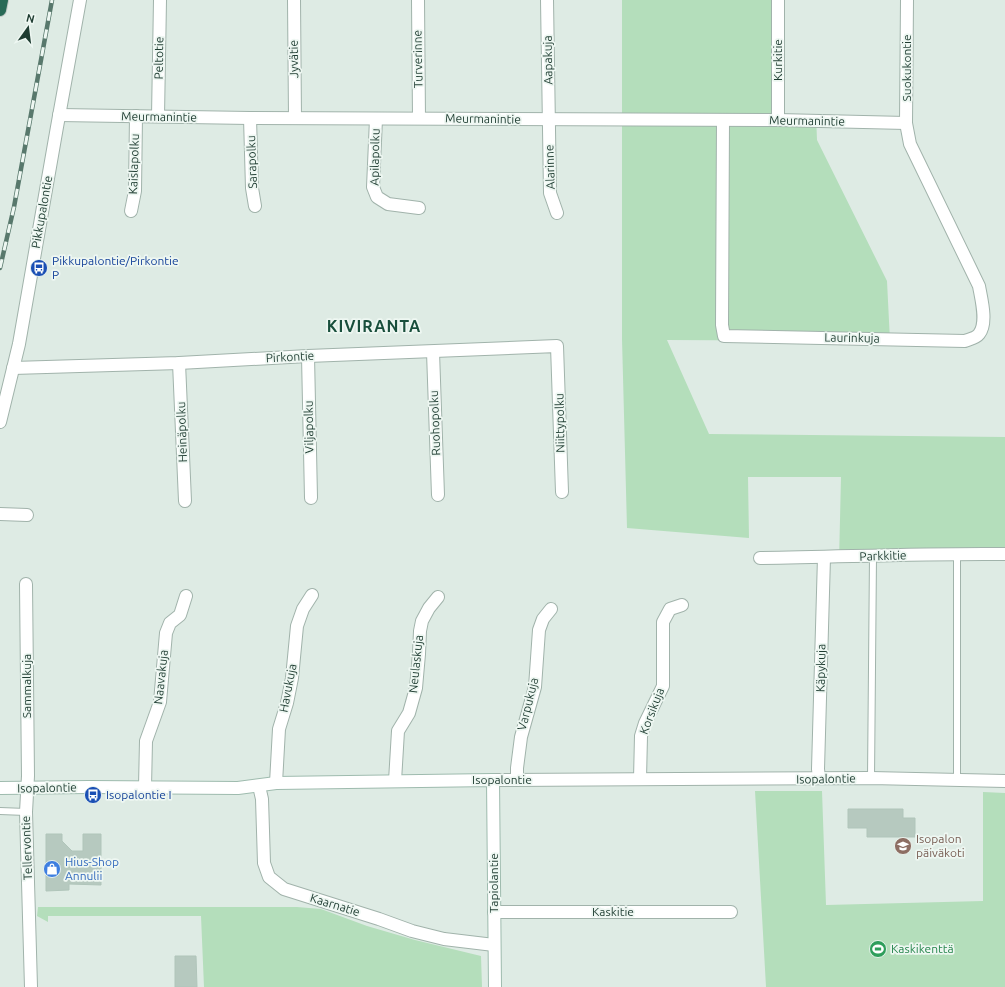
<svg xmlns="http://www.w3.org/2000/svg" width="1005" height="987" viewBox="0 0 1005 987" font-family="Ubuntu,sans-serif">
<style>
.green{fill:#b4debb}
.building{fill:#b6c9bf;stroke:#b0c5ba}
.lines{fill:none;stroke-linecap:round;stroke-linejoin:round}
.lane-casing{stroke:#a1b3ab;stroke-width:8}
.street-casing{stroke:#a1b3ab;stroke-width:14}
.secondary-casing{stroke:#9ebbae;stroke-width:14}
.highway-casing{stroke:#c0c8c5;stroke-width:14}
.lane{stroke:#fff;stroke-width:6}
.street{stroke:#fff;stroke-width:12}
.secondary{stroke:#fff;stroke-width:12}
.highway{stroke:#286a56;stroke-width:12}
.rail-casing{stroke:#58786c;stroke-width:4.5}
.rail{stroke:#eef7f2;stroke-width:3;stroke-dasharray:9;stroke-linecap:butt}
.labels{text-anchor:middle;stroke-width:3.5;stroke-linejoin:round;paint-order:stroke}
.street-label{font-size:12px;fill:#1e3c31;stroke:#eef7f2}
.transit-label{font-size:12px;fill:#164399;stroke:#eef7f2;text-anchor:start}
.education-label{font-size:12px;fill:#785e54;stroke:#eef7f2;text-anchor:start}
.shop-label{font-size:12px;fill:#366cbe;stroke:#eef7f2;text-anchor:start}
.leisure-label{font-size:12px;fill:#27864d;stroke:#eef7f2;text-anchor:start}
.district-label{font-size:16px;font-weight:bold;letter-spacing:1px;fill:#194f3c;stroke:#eef7f2}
</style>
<rect width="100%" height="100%" fill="#deebe4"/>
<g class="green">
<polygon points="622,0 781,0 780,114 816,115 817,140 887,281 890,341 667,340 709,434 1005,437 1005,560 839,562 841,477 748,477 749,538 627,528 622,339"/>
<polygon points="755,791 822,791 826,905 983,901 983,792 1005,793 1005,987 766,987"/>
<polygon points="38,907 297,907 321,909 367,926 415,940 481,956 482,987 204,987 201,916 48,916 48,922 37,916"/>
</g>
<g class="building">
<polygon points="848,809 903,809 903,818 915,818 915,837 867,837 867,828 848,828"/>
<polygon points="46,834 62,834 62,841 72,851 83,851 83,834 101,834 101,885 69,884 69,890 46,891"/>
<polygon points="175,956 196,956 197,987 175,987"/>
</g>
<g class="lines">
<g class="lane-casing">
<g id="lane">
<polyline points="957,554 957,780"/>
<polyline points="871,778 873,556"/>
<polyline points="0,811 26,812"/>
</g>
</g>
<g class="street-casing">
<g id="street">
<polyline points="294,0 295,118"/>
<polyline points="418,0 419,118"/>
<polyline points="547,0 550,193 557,213"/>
<polyline points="59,115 250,118 778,120 906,123"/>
<polyline points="158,116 160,0"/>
<polyline points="250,118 252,188 255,206"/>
<polyline points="376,119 373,187 377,197 388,204 419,208"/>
<path d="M723,120l-1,205 2,11 241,5c5,-2 11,-3 14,-7 9,-11 2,-36 0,-48l-69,-142 -4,-21 1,-123"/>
<polyline points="778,120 778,0"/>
<polyline points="131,211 135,191 136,116"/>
<polyline points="433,352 438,495"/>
<polyline points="308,356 311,498"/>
<polyline points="179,363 185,501"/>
<polyline points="13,368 179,363 308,356 557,346 562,492"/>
<polyline points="0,422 19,344 57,127 80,0"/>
<polyline points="0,514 27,515"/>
<path d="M760,558c82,-1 163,-5 245,-4"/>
<polyline points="26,584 28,776 26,812 31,987"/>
<polyline points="819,778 818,769 824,557"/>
<polyline points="640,779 641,736 645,723 663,686 663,622 670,609 682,605"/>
<polyline points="493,780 871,778 1005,781"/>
<polyline points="517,780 517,768 521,737 535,687 539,630 543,619 551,609"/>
<polyline points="395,781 398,731 409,713 416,688 419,654 420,631 422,621 429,608 438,597"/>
<polyline points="276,783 279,729 287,703 292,678 297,626 303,609 312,595"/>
<polyline points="259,786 262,799 264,863 269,877 284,889 379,919 412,931 444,939 494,945"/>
<polyline points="145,787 146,741 160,702 166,633 170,623 180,615 186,596"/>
<polyline points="494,912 731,912"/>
</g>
</g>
<g class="secondary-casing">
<polyline id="secondary" points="0,788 89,787 238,788 276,783 493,780 495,987"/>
</g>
<g class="highway-casing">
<polyline id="highway" points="0,10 2,0"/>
</g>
<use href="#lane" class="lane"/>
<use href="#street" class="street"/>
<use href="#secondary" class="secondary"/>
<use href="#highway" class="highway"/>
<g class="rail-casing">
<polyline id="rail" points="0,268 14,207 52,0"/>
</g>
<use href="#rail" class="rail"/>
</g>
<defs>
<g id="bus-disc" transform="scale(0.9)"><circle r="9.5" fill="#1a4fb4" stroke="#eef7f2"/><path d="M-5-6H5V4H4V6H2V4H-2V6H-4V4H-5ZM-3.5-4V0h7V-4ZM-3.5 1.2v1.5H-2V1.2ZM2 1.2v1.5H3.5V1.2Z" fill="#fff"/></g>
<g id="school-disc" transform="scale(0.9)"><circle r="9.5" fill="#8d6e63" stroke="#eef7f2"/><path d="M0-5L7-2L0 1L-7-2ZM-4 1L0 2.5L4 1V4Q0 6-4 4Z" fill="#fff"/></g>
<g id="shop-disc" transform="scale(0.9)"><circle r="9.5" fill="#3f7fe0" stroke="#eef7f2"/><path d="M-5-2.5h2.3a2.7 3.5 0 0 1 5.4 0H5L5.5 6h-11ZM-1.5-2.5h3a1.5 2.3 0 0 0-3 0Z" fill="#fff"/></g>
<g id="stadium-disc" transform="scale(0.9)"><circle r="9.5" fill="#2e9e5b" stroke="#eef7f2"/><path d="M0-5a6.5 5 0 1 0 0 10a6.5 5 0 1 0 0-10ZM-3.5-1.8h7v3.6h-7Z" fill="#fff"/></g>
</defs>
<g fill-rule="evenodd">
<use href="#bus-disc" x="39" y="268"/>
<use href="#bus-disc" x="93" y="795"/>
<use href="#school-disc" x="903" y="846"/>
<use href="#shop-disc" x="52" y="869"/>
<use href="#stadium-disc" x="878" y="949"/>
</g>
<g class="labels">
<g class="street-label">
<text transform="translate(159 58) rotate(-89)" y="4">Peltotie</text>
<text transform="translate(294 59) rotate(-91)" y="4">Jyvätie</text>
<text transform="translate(418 59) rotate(-91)" y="4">Turverinne</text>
<text transform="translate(548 60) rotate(-91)" y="4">Aapakuja</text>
<text transform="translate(778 60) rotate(-90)" y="4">Kurkitie</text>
<text transform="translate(907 68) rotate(-90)" y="4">Suokukontie</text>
<text transform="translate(159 117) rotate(1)" y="4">Meurmanintie</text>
<text transform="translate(483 119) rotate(1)" y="4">Meurmanintie</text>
<text transform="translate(807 121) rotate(1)" y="4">Meurmanintie</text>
<text transform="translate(375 157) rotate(-89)" y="4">Apilapolku</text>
<text transform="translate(252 162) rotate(-92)" y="4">Sarapolku</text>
<text transform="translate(134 164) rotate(-88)" y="4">Kaislapolku</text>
<text transform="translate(550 167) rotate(-92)" y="4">Alarinne</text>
<text transform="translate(42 212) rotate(-80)" y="4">Pikkupalontie</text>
<text transform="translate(852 338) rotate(1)" y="4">Laurinkuja</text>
<text transform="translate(290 357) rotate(-3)" y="4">Pirkontie</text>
<text transform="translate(435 423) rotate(-92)" y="4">Ruohopolku</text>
<text transform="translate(560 423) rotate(-91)" y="4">Niittypolku</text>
<text transform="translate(309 427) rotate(-91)" y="4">Viljapolku</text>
<text transform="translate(182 432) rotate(-92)" y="4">Heinäpolku</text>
<text transform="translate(883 556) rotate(-2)" y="4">Parkkitie</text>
<text transform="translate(416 664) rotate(-84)" y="4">Neulaskuja</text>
<text transform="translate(821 668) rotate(-89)" y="4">Käpykuja</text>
<text transform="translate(161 677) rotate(-84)" y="4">Naavakuja</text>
<text transform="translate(27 686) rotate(-90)" y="4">Sammalkuja</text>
<text transform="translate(288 688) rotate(-79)" y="4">Havukuja</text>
<text transform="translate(528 704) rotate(-76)" y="4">Varpukuja</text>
<text transform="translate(652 711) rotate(-69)" y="4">Korsikuja</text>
<text transform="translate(826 779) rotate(-1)" y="4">Isopalontie</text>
<text x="502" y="784">Isopalontie</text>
<text transform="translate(47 788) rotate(-1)" y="4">Isopalontie</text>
<text transform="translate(27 848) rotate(-92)" y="4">Tellervontie</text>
<text transform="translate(494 883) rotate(-90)" y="4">Tapiolantie</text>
<text transform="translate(335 905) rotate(17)" y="4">Kaarnatie</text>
<text x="613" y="916">Kaskitie</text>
</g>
<g class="transit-label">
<text x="52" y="265">Pikkupalontie/Pirkontie<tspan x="52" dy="14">P</tspan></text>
<text x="106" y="799">Isopalontie I</text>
</g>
<g class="education-label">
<text x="916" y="843">Isopalon<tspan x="916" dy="14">päiväkoti</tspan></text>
</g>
<g class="shop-label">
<text x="65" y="866">Hius-Shop<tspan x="65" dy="14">Annulii</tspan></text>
</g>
<g class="leisure-label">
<text x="891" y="953">Kaskikenttä</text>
</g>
<g class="district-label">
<text x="374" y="332">KIVIRANTA</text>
</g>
</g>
<g transform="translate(28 28) rotate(14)" stroke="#eef7f2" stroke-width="3" paint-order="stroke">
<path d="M0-3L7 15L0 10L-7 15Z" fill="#1e3c31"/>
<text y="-6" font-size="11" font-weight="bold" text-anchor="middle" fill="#1e3c31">N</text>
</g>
</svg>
